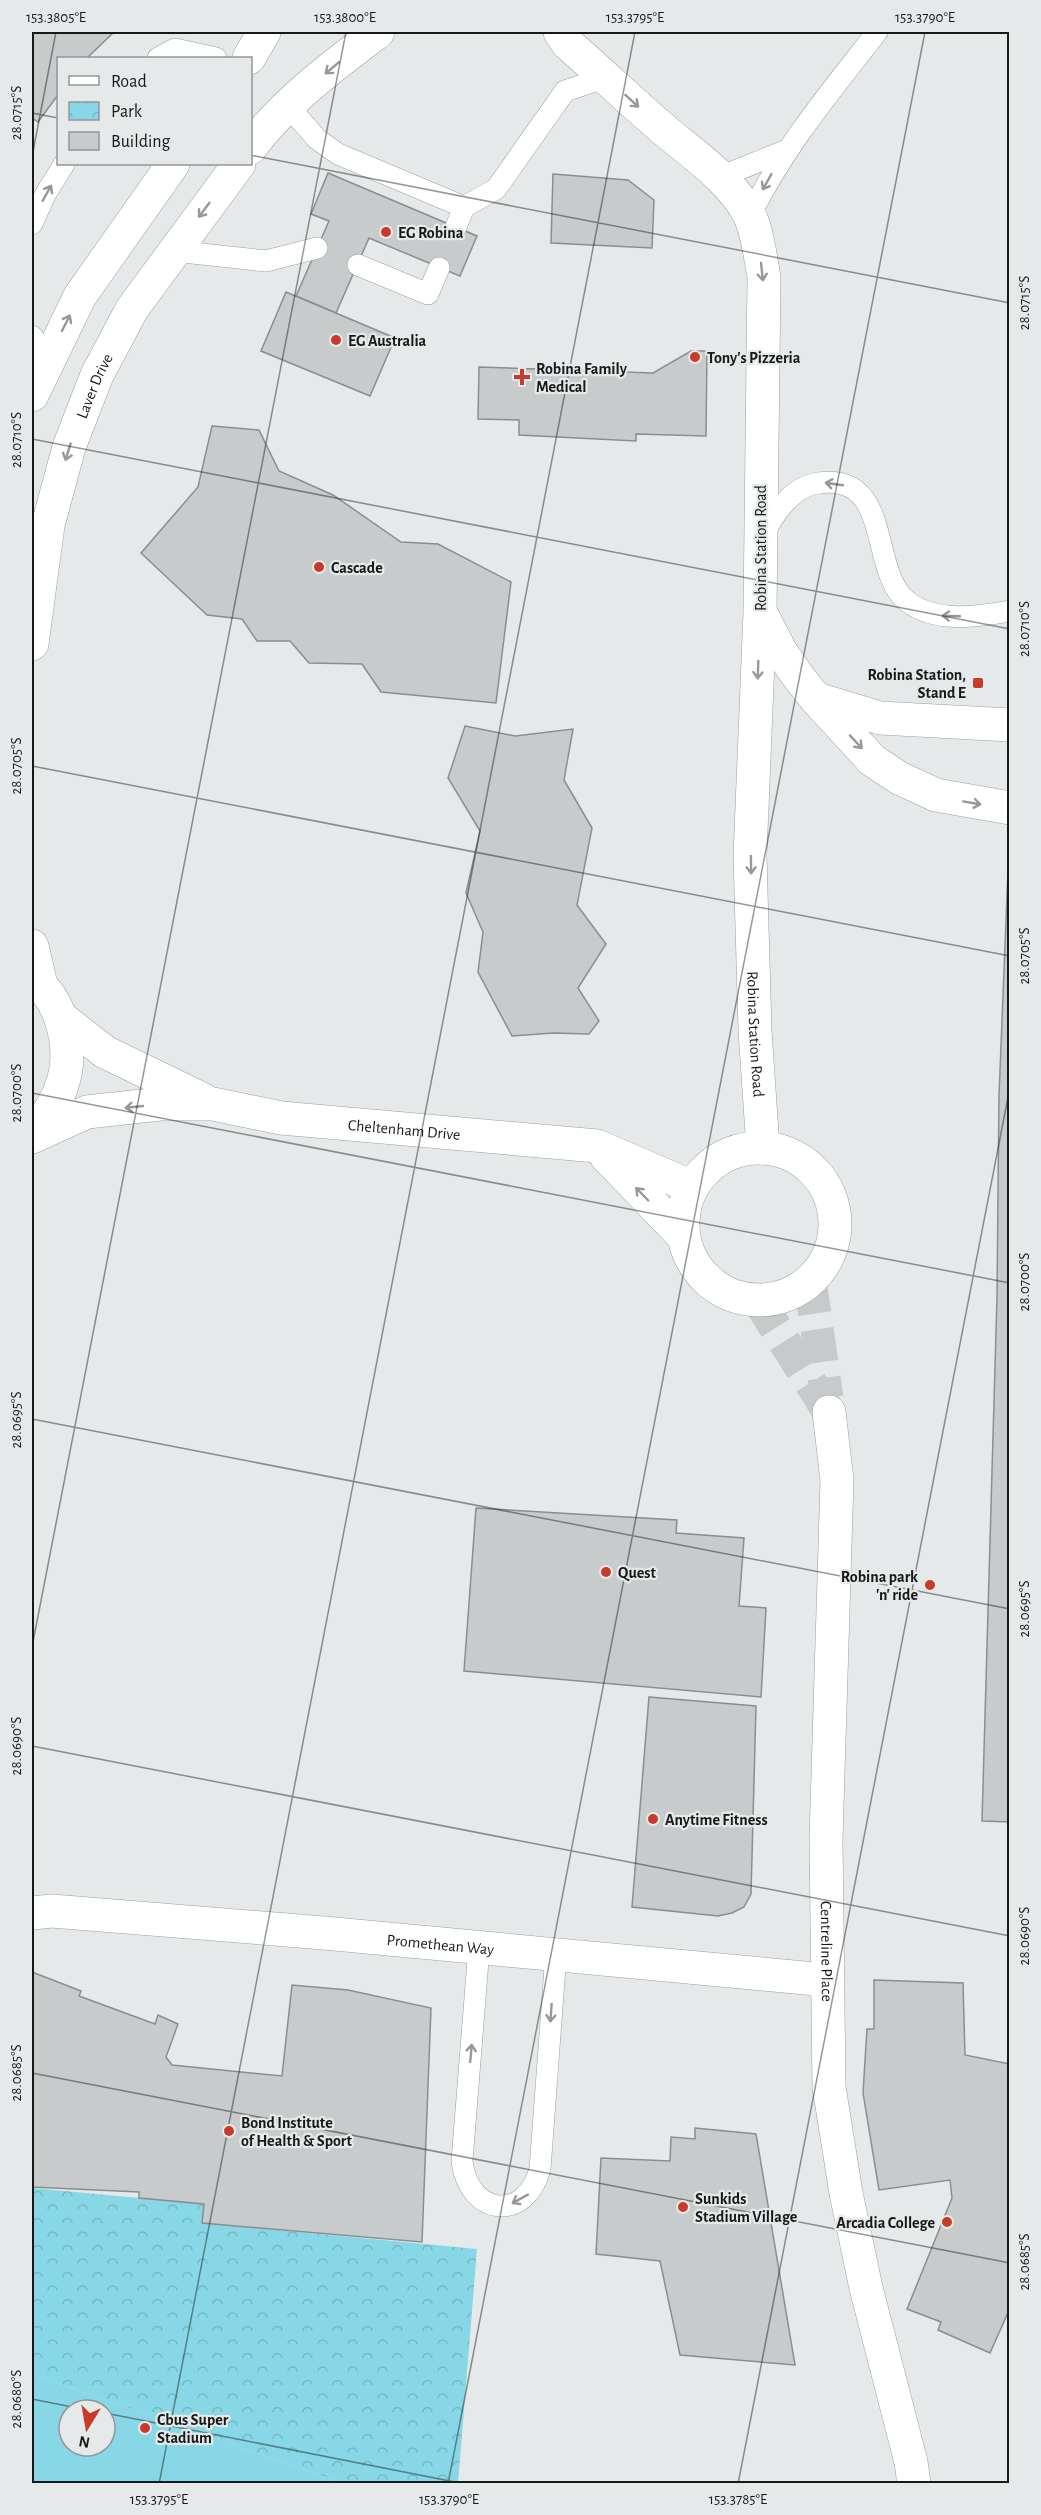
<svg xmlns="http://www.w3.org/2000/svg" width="1041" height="2515" viewBox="0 0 1041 2515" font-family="'Alegreya Sans',sans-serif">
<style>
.park{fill:url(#park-crowns)}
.pitch{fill:#88d7e6;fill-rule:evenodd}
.building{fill:#c7cbcc;stroke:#8a8e8e;stroke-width:1.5}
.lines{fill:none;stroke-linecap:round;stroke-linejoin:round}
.tertiary-tunnel{stroke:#c6cacb;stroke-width:33;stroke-dasharray:33 16;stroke-linecap:butt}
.service-casing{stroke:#9b9fa0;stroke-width:22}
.minor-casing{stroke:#9b9fa0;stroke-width:34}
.tertiary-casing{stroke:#9b9fa0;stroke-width:34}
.secondary-casing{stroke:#9b9fa0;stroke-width:34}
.service{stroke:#fff;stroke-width:21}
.minor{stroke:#fff;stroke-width:33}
.tertiary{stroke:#fff;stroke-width:33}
.secondary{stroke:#fff;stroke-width:33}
.oneway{stroke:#979898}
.ticks{fill:none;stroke:#171919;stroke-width:1.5;stroke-opacity:0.45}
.poi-dot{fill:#c83b2a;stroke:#e5e9ea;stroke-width:2}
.labels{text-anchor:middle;stroke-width:4.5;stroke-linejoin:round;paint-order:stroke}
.poi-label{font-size:16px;font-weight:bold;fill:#171919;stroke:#e5e9ea;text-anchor:start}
.street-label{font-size:16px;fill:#171919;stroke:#e5e9ea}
.neatline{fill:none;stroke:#171919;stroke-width:2}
.ticks-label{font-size:15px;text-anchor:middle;fill:#171919}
</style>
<defs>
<pattern id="park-crowns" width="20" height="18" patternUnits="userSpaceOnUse" patternTransform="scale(1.5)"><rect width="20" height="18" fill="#88d7e6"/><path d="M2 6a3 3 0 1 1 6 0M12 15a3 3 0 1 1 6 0" fill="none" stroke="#75b8c5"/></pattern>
</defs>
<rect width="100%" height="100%" fill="#e5e9ea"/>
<polygon class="park" points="32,2188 204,2204 203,2223 477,2249 458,2483 342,2483 32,2374"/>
<path class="pitch" d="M32,2374l310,109h-310zM69,2410h36v36h-36z"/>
<g class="building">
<polygon points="32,32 114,32 87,58 58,58 58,95 38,122 32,118"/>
<polygon points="328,173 477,236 460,276 369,238 336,313 296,296 329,221 311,214"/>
<polygon points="553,174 628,180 654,200 652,248 551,243"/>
<polygon points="286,292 395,338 370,396 261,351"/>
<polygon points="691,351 707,351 706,436 636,434 636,441 519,435 519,420 478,419 479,367 653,373"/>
<polygon points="212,426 259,430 279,471 333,495 401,542 438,544 511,582 496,703 381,692 362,664 309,663 290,641 257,641 242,619 207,615 141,553 198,487"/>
<polygon points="465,726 515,736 573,729 564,780 592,828 577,905 606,944 578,988 599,1021 589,1034 553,1033 512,1036 478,972 483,932 466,893 480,831 448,778"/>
<polygon points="1008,870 1010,870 1010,1822 982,1821 997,1297 999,1096"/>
<polygon points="476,1508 677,1520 676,1533 744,1538 739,1606 766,1608 761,1697 464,1671"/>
<polygon points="649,1697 756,1706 751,1894 744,1907 732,1913 718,1916 632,1907"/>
<polygon points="32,1972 81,1991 79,1996 155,2024 158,2015 178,2024 166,2057 172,2065 282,2076 292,1985 348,1990 431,2008 422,2242 202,2223 204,2204 139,2198 139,2192 32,2187"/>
<polygon points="874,1980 963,1983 965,2055 1010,2064 1010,2308 990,2353 938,2330 941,2322 907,2309 952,2198 950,2180 879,2190 863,2093 867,2029 874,2029"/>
<polygon points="695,2128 756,2134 795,2365 680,2355 660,2261 596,2254 601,2158 670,2161 671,2137 695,2139"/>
</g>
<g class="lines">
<g class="tertiary-tunnel">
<polyline points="810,1281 827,1398"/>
<polyline points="758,1300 829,1412"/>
</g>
<g class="service-casing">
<g id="service">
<polyline points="158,58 175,49 216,58"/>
<polyline points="289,107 317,139 338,154 464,207"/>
<polyline points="720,177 787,150"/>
<path d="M750,216c33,-68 81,-125 127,-184"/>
<polyline points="32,224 45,195 64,164"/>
<polyline points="456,227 464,207 496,189 565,91 606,77"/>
<polyline points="174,251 266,261 317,248"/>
<polyline points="358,265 428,294 439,268"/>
<polyline points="32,336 48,360"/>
<path d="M764,535c10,-22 28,-48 54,-52 76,-11 50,89 90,119 28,21 69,15 102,9"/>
<path d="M479,1948l-17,213c7,56 64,61 78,8l16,-215"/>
</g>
</g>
<g class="minor-casing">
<g id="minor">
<path id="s1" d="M560,32l8,12c29,25 57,52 86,77 32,29 74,54 95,93 9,19 11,42 15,63l-4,335 -10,244 5,175 8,117"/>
<polyline points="761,613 781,652 800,679 816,699 872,760 899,778 936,795 1010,808"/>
<polyline points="817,699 880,718 1010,725"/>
</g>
</g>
<g class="tertiary-casing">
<g id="tertiary">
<polyline points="60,1017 105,1052 204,1100"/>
<path id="s2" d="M32,1137l55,-25 73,-8h53l68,14 316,28 95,41"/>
<circle cx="759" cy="1224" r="76"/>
<polyline points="606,1156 683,1236"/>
<path id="s3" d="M829,1412l8,68 -11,359 3,248 17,106 20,95 45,174 3,22"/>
<path id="s4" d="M32,1913l20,-2 272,22 502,47"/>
</g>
</g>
<g class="secondary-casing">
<g id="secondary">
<polyline points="249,58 264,32"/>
<path d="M250,148c34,-46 83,-82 128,-116"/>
<polyline points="32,395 80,296 173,164"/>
<path id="s5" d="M32,644l16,-119 21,-78 28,-72 35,-66 107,-145"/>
<polyline points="32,946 41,985"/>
<path d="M32,979c31,20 42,72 30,106 -6,19 -17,34 -30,48"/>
</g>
</g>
<use href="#service" class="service"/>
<use href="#minor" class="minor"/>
<use href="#tertiary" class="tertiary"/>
<use href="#secondary" class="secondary"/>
</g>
<defs><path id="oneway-shaft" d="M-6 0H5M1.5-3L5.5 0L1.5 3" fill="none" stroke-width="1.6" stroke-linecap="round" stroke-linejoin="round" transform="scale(1.5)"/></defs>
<g class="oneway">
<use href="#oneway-shaft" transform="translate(332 68) rotate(140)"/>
<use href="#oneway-shaft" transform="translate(632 101) rotate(42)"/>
<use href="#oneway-shaft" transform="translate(767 182) rotate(119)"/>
<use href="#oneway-shaft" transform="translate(47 193) rotate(-61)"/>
<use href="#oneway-shaft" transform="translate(204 210) rotate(127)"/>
<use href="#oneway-shaft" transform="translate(762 272) rotate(84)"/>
<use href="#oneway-shaft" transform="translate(66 323) rotate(-63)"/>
<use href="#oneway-shaft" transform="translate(68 452) rotate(107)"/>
<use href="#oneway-shaft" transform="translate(834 484) rotate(-172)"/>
<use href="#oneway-shaft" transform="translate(951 616) rotate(-178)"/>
<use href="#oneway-shaft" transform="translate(758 670) rotate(92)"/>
<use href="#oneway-shaft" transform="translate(856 742) rotate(47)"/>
<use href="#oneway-shaft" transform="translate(972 803) rotate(10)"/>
<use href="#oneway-shaft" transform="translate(751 865) rotate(89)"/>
<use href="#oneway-shaft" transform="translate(134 1107) rotate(174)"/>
<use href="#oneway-shaft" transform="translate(642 1194) rotate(-134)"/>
<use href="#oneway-shaft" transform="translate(551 2013) rotate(94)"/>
<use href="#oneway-shaft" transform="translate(471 2053) rotate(-85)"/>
<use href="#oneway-shaft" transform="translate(520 2199) rotate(151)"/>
</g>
<path class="ticks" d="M32,113l26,5M250,155l760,148M32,157l24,-125M32,439l978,190M32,766l978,190M32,1093l978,190M32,1419l978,190M32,1647l314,-1615M32,1746l978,190M32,2073l978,190M32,2399l55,11M105,2413l360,71M159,2484l476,-2452M448,2484l477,-2452M738,2484l272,-1397"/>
<g class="poi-dot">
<circle cx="386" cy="232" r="6"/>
<circle cx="336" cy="340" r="6"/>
<circle cx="695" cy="357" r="6"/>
<path d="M519 368h6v6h6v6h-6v6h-6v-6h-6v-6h6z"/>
<circle cx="319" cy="567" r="6"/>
<rect x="972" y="677" width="12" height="12" rx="3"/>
<circle cx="606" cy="1572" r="6"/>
<circle cx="930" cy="1585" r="6"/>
<circle cx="653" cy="1819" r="6"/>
<circle cx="229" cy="2131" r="6"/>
<circle cx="683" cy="2207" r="6"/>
<circle cx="947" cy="2222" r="6"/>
<circle cx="145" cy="2428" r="6"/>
</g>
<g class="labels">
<g class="poi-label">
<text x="398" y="238">EG Robina</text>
<text x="348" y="346">EG Australia</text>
<text x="707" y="363">Tony's Pizzeria</text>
<text x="536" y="374">Robina Family<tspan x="536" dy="18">Medical</tspan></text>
<text x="331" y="573">Cascade</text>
<text x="966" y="680" text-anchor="end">Robina Station,<tspan x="966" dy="18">Stand E</tspan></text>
<text x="618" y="1578">Quest</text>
<text x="918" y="1582" text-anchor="end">Robina park<tspan x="918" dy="18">'n' ride</tspan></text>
<text x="665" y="1825">Anytime Fitness</text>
<text x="241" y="2128">Bond Institute<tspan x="241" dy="18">of Health &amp; Sport</tspan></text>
<text x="695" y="2204">Sunkids<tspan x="695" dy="18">Stadium Village</tspan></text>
<text x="935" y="2228" text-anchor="end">Arcadia College</text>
<text x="157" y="2425">Cbus Super<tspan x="157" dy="18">Stadium</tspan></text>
</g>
<g class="street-label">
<text dy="6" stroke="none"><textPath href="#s5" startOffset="267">Laver Drive</textPath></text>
<text transform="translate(760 548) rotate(-90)" y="6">Robina Station Road</text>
<text dy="6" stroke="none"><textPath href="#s1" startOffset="1086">Robina Station Road</textPath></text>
<text dy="6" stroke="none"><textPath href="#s2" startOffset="380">Cheltenham Drive</textPath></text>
<text dy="6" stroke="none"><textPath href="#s4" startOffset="410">Promethean Way</textPath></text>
<text dy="6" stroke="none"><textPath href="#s3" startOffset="540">Centreline Place</textPath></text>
</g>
</g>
<rect width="1041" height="2515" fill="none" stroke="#e5e9ea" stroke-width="66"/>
<rect x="57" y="57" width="195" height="108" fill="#e5e9ea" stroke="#939696" stroke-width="1.5"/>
<rect x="69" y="76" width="30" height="9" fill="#ffffff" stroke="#939696" stroke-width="1.5"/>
<text x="111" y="87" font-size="18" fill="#171919">Road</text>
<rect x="69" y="102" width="30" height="18" fill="url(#park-crowns)" stroke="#939696" stroke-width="1.5"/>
<text x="111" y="117" font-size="18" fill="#171919">Park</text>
<rect x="69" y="132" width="30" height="18" fill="#c7cbcc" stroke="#939696" stroke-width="1.5"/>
<text x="111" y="147" font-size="18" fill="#171919">Building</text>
<g transform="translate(87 2428) rotate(191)"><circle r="28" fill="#e5e9ea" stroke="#939696" stroke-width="1.5"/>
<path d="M0-4.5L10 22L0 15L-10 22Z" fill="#c83b2a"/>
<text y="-9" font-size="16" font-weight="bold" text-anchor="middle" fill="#171919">N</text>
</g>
<rect x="33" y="33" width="975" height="2449" class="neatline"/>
<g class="ticks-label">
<text x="56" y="22">153.3805°E</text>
<text x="345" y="22">153.3800°E</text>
<text x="635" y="22">153.3795°E</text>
<text x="925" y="22">153.3790°E</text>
<text transform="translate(16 113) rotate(-90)" y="5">28.0715°S</text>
<text transform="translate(1024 303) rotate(-90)" y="5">28.0715°S</text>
<text transform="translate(16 440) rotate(-90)" y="5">28.0710°S</text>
<text transform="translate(1024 629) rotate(-90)" y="5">28.0710°S</text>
<text transform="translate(16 766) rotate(-90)" y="5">28.0705°S</text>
<text transform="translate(1024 956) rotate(-90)" y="5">28.0705°S</text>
<text transform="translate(16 1093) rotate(-90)" y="5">28.0700°S</text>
<text transform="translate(1024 1282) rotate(-90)" y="5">28.0700°S</text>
<text transform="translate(16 1420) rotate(-90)" y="5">28.0695°S</text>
<text transform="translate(1024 1609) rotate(-90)" y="5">28.0695°S</text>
<text transform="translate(16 1746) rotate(-90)" y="5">28.0690°S</text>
<text transform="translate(1024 1936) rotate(-90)" y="5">28.0690°S</text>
<text transform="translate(16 2073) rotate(-90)" y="5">28.0685°S</text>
<text transform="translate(1024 2262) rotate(-90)" y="5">28.0685°S</text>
<text transform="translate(16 2399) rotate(-90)" y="5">28.0680°S</text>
<text x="159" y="2504">153.3795°E</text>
<text x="449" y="2504">153.3790°E</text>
<text x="738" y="2504">153.3785°E</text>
</g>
</svg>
